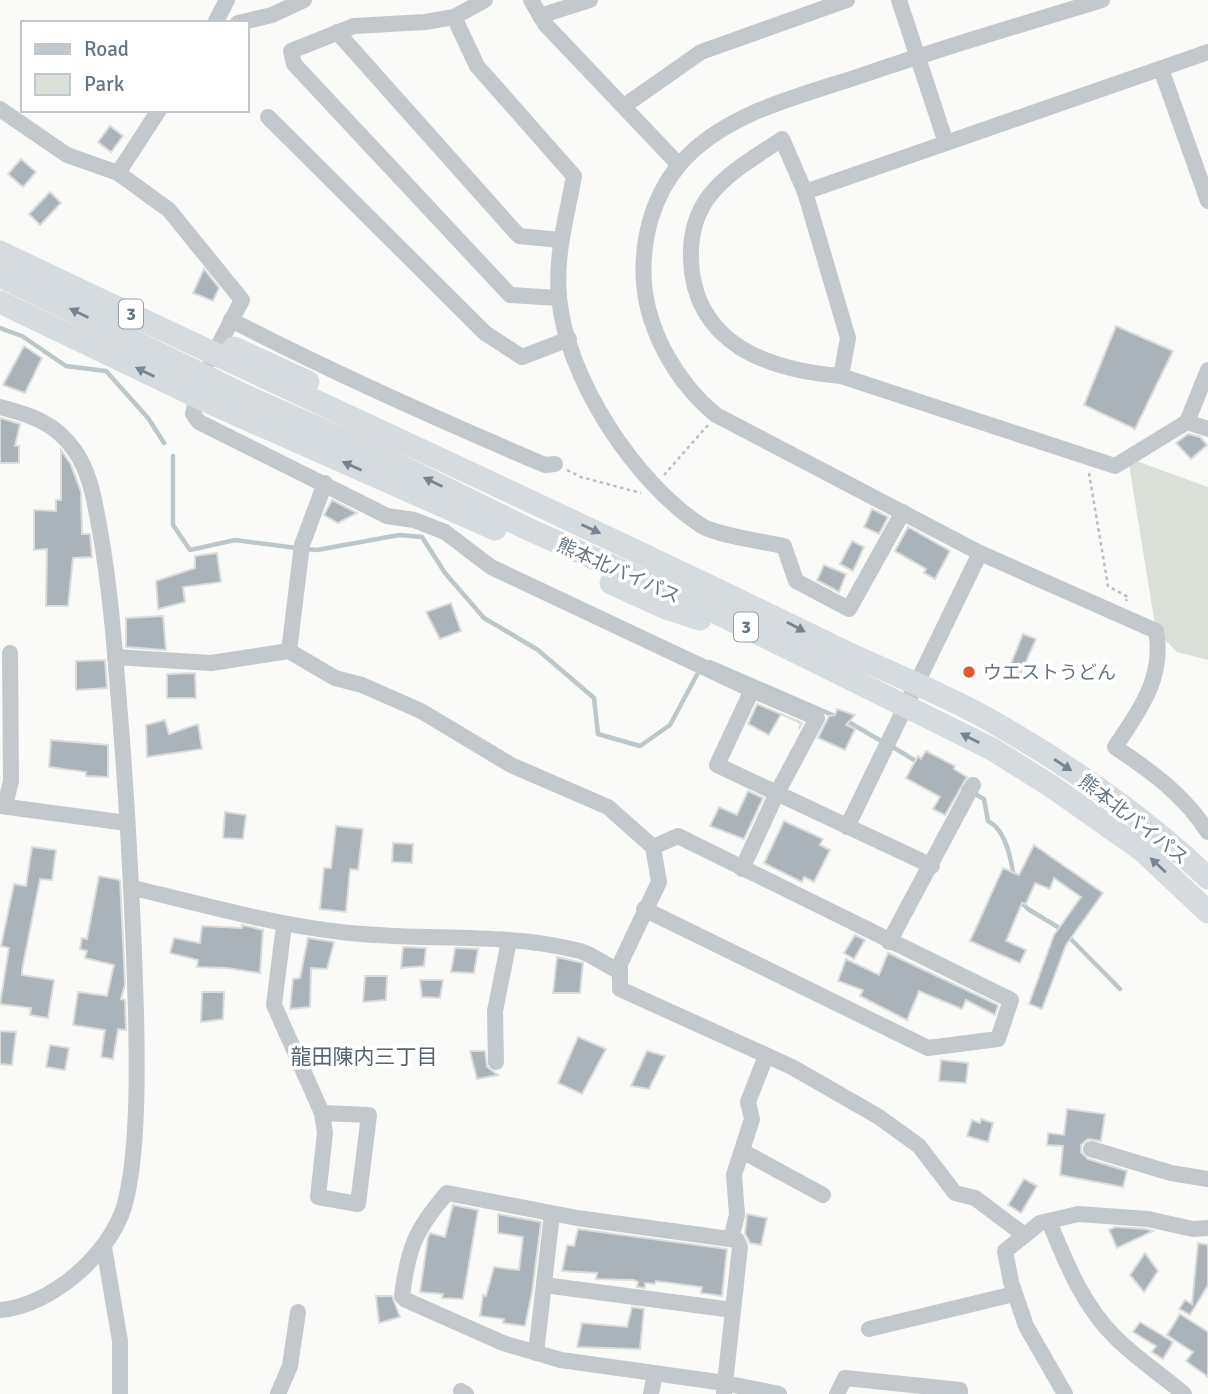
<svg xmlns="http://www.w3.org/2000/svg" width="1208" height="1394" viewBox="0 0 1208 1394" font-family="Signika,'Noto Sans JP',sans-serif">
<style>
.green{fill:#dadfd7}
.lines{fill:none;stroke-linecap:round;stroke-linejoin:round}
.stream{stroke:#bbc7cb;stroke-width:4.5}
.building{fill:#aab3b9;stroke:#dcdcda;stroke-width:2}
.path{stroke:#bbbfc2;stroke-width:2.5;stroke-dasharray:3.5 3.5;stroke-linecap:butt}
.minor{stroke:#c3c8cc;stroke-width:16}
.highway{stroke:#d6dbdf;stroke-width:23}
.oneway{fill:#768591}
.poi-dot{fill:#e4572e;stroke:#fff;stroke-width:2.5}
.labels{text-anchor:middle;stroke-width:7;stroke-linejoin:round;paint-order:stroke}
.shield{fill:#fff;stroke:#939fa8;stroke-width:2}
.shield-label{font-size:18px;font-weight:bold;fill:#657683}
.street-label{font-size:19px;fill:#657683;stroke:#fff}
.poi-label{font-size:19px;fill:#657683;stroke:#fff;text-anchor:start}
.neighbourhood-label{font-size:21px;fill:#57646e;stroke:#fff}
</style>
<rect width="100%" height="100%" fill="#fafaf8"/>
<polygon class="green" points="1128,458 1208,487 1208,660 1177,652 1156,631"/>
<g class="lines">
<g class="stream">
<polyline points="0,328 22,336 66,366 106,371 148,418 164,443"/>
<polyline points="173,456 173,525 190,550 235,540 297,548"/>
<polyline points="306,549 317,550 399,535 422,537 445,573 484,618 538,650 594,698 598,734 640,746 670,725 700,669"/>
<polyline points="710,662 837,717"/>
<polyline points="845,720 883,742"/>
<polyline points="891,746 919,763"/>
<path d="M957,784l27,15 4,22c18,9 23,38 26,57"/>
<polyline points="1019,900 1028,909 1061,929 1120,989"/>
</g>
</g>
<g class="building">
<polygon points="110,126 123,136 111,152 98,142"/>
<polygon points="21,159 36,172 23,187 8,174"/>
<polygon points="50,192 61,203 40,225 29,214"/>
<polygon points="204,269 219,288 213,301 193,293"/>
<polygon points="1116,326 1173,351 1135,429 1084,405"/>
<polygon points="24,346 42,358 25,393 3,385"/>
<polygon points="0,418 20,424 15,446 19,446 19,463 0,463"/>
<polygon points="1188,434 1200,437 1207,445 1191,459 1176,443"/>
<polygon points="61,450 71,465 81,492 82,534 90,534 92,557 73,558 68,606 46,606 47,549 34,550 34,510 56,511 56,500 61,500"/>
<polygon points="332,500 357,513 338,523 324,515"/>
<polygon points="872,509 888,517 879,534 864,527"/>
<polygon points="908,527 950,551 935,579 924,573 926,569 895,551"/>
<polygon points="852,541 864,547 853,571 840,564"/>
<polygon points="217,553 221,582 183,587 185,602 158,609 156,581 195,568 195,556"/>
<polygon points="824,565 846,574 839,592 817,580"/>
<polygon points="451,603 461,631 440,639 426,612"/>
<polygon points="163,616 166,650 126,647 126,618"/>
<polygon points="1023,634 1036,639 1021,673 1009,668"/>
<polygon points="105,660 107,688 76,690 76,661"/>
<polygon points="195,673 196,698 167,698 167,674"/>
<polygon points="757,704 802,723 799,729 801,723 781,714 769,735 748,724"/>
<polygon points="837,709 855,715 846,725 855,729 845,750 818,738 829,716 835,715"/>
<polygon points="165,720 169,734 198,724 202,749 147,757 146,725"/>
<polygon points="51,740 108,745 108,777 86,776 86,772 49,767"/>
<polygon points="926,751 955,766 954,769 967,777 945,815 933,809 940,797 906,778 918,756 921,759"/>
<polygon points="748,791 763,798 744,839 710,826 719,807 737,815"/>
<polygon points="225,812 246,815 243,839 223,838"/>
<polygon points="784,821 823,839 820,845 830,850 814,882 804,877 802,882 764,863"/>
<polygon points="336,826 363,829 358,870 350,869 346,912 320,909 324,868 331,868"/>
<polygon points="393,843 413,844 412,863 392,862"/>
<polygon points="1034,845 1103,893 1066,945 1042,1009 1029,1004 1054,935 1081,897 1054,878 1050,889 1035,883 1026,904 1022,903 1006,941 1026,950 1020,963 970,941 1003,868 1019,875"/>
<polygon points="32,847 56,850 52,880 40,879 22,970 22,975 54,980 48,1018 30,1015 31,1008 0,1004 9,948 1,946 14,884 26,886"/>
<polygon points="99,876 120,880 125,984 121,999 125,1000 126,1030 118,1029 113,1059 101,1057 105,1030 73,1025 78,992 107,996 114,965 85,958 87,951 80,949 82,938 87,939"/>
<polygon points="242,925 263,930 260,973 227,968 197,967 198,960 170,953 174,938 200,943 202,926 242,928"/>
<polygon points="855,935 865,940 854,959 844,953"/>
<polygon points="308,938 334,942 327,969 311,968 310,1007 290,1009 293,979 300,978"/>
<polygon points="403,947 426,948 424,966 401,968"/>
<polygon points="455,948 478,949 474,973 451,972"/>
<polygon points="888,953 998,1005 995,1015 966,1000 962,1009 919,991 907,1020 860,996 863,990 838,981 846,959 879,975"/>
<polygon points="557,957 583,963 580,993 553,993"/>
<polygon points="365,976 387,976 386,1000 363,1002"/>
<polygon points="420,980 443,980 440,998 422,997"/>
<polygon points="202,992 224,992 223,1019 201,1022"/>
<polygon points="0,1031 16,1032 12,1065 0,1064"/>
<polygon points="578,1037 606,1049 582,1094 558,1083"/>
<polygon points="50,1045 69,1048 65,1070 46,1067"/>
<polygon points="470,1051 485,1051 487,1067 498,1075 477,1079"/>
<polygon points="647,1051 665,1056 649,1089 631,1086"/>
<polygon points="941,1060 968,1063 966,1083 939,1081"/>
<polygon points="1067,1109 1105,1114 1101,1141 1088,1139 1081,1145 1081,1152 1088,1159 1127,1171 1123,1187 1060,1175 1063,1146 1047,1145 1048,1133 1064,1135"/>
<polygon points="981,1119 993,1123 988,1142 967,1136 972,1120 980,1123"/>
<polygon points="1024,1179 1037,1186 1021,1213 1008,1205"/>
<polygon points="453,1205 478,1210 463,1299 442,1298 443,1294 420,1292 428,1237 430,1233 445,1237"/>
<polygon points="498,1214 541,1222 532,1292 525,1326 503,1323 504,1319 480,1316 483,1295 486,1296 494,1267 519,1270 523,1237 498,1233"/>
<polygon points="747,1214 767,1218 761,1245 750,1243 745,1234"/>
<polygon points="1115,1227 1146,1229 1153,1231 1117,1248 1109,1230"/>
<polygon points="578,1229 727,1249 722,1296 701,1293 702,1287 656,1281 655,1284 645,1283 645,1288 637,1287 638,1282 634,1280 596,1279 597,1273 562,1271 567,1245 574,1246"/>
<polygon points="1198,1243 1208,1245 1208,1285 1190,1315 1179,1309 1185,1300 1192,1304"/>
<polygon points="1145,1253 1158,1271 1144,1292 1130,1275"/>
<polygon points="376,1296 392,1296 400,1317 379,1323"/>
<polygon points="632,1307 644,1309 640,1349 577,1347 582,1323 627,1327"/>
<polygon points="1180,1314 1208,1332 1208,1377 1186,1361 1193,1352 1167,1335"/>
<polygon points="1140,1322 1173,1342 1163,1359 1152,1352 1156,1346 1133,1332"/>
</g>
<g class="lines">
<g class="path">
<polyline points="567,470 581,477 641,493"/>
<polyline points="1089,473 1108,586 1128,597 1126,601"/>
<polyline points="664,475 708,425"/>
</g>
<g class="minor">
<polyline points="485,0 454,17 425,22 354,26 291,51 294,64 510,295 559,298"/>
<polyline points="531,0 545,24 679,165"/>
<polyline points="899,0 946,143"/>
<path d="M1102,0c-80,24 -160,48 -239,75 -62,21 -138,37 -183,89 -28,33 -39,77 -36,119 4,50 34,101 72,132l264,138 176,78c9,46 -17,80 -41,116 37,25 68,47 93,85"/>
<polyline points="540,16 590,0"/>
<path d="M454,17l23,49 97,110c-7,39 -19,80 -15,121 7,80 75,185 143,229 14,9 63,16 82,20l12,35 53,28 54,-97"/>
<polyline points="215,23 227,0"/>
<polyline points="238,23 272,15 304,0"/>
<polyline points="337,32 519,236 560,240"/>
<polyline points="1161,69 1208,201"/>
<polyline points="624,106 701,52 847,0"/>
<polyline points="0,109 67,155 118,173 169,210 242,300 211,360"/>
<polyline points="268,117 485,333 522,357 569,339"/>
<polyline points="118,173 159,110"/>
<polyline points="805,192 1208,52"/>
<path d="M231,320c102,53 208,100 314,145l10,-1"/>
<path d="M841,376l7,-38 -43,-146 -23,-53c-25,17 -53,32 -72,56 -15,19 -20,43 -19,66 4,83 77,109 150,115l274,90 72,-44 21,-52"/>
<polyline points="199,387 193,414 199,422 387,516 414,520 445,532 491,567 752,690"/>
<path d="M0,407c31,8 56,16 75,44 16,23 20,53 25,80 11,62 15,122 20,184 8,99 13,197 16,296 1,56 3,143 -12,196 -15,48 -73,99 -124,103"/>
<polyline points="1187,422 1208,429"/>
<polyline points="289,651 302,545 325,483"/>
<polyline points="115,657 211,663 289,651 335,678 362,685 421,711 511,765 608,807 653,847 659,882 620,964 620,989 792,1067 879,1117 919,1146 955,1193 975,1198 1023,1234"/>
<polyline points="0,806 127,823"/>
<polyline points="5,806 11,781 10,653"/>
<polyline points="847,827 980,553"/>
<polyline points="742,869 776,795 817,718 752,690 717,765 932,866"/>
<path d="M133,888c69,16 137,36 208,44 79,10 161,-1 239,19 13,4 26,14 38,20"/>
<polyline points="644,909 928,1048 998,1039 1011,1000 678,836 653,847"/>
<polyline points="284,925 274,1005 322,1113 325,1133 318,1197 358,1204 369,1115 322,1113"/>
<polyline points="889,942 973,785"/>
<polyline points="496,1062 495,1011 509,941"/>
<polyline points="1091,1149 1171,1173 1208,1179"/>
<polyline points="742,1151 823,1195"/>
<path d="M447,1193l130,25 160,22 3,7 -15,136 -164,-23 -58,-17 -97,-43 -4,-4c6,-48 13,-66 45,-103z"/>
<path d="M1049,1221c17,42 34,85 67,117 21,21 46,37 68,56"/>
<polyline points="731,1239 737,1215 734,1175 752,1119 748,1102 766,1056"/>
<polyline points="104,1247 120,1341 120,1394"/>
<polyline points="544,1285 733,1310"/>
<polyline points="869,1329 1014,1294"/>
<polyline points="536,1353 552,1214"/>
<polyline points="461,1391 466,1394"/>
<polyline points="278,1394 290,1366 298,1312"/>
<polyline points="651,1394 655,1373"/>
<polyline points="724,1394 725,1383 779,1394"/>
<polyline points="837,1394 845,1378 960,1390 960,1394"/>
<polyline points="1065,1394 1026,1326 1011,1282 1005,1251 1040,1223 1078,1214 1148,1219 1193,1229 1208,1228"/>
</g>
<g class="highway">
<path d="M0,252c276,133 556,258 831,393 51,25 105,45 155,73 80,45 156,97 222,160"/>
<polyline points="0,276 250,398 370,451 528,529 717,613 992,749 1051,786 1142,850 1208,912"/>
<polyline points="0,302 204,400 495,529"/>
<polyline points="234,348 308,382"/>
<polyline points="611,583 666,608 700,619"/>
</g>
</g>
<defs><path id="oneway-solid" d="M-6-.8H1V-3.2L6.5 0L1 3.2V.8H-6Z" transform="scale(1.75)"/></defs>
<g class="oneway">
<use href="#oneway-solid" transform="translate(79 313) rotate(-154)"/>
<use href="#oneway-solid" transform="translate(145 372) rotate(-154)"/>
<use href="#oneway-solid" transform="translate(352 466) rotate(-156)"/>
<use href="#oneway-solid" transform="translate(433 482) rotate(-154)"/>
<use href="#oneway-solid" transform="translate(591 529) rotate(25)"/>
<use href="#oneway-solid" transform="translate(796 627) rotate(28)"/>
<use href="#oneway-solid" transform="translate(970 738) rotate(-153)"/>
<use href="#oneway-solid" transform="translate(1063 765) rotate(33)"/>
<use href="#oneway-solid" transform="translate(1158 865) rotate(-137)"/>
</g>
<circle class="poi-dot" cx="969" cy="672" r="7"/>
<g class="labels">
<g class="shield">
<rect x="119" y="299.5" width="24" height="29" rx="5"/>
<rect x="734" y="612.5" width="24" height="29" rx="5"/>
</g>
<g class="shield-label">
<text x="131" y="320">3</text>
<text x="746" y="633">3</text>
</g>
<g class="street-label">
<text transform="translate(619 570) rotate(24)" y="7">熊本北バイパス</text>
<text transform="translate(1134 819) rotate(38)" y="7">熊本北バイパス</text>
</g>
<g class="poi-label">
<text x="983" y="679">ウエストうどん</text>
</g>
<g class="neighbourhood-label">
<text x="364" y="1064">龍田陳内三丁目</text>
</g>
</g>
<rect x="21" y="21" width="228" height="91" fill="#ffffff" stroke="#c1c8cd" stroke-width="2"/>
<rect x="35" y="44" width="35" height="10" fill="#c3c8cc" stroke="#c1c8cd" stroke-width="2"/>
<text x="84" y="56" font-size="21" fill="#657683">Road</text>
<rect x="35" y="74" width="35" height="21" fill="#dadfd7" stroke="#c1c8cd" stroke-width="2"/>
<text x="84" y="91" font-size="21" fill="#657683">Park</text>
</svg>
